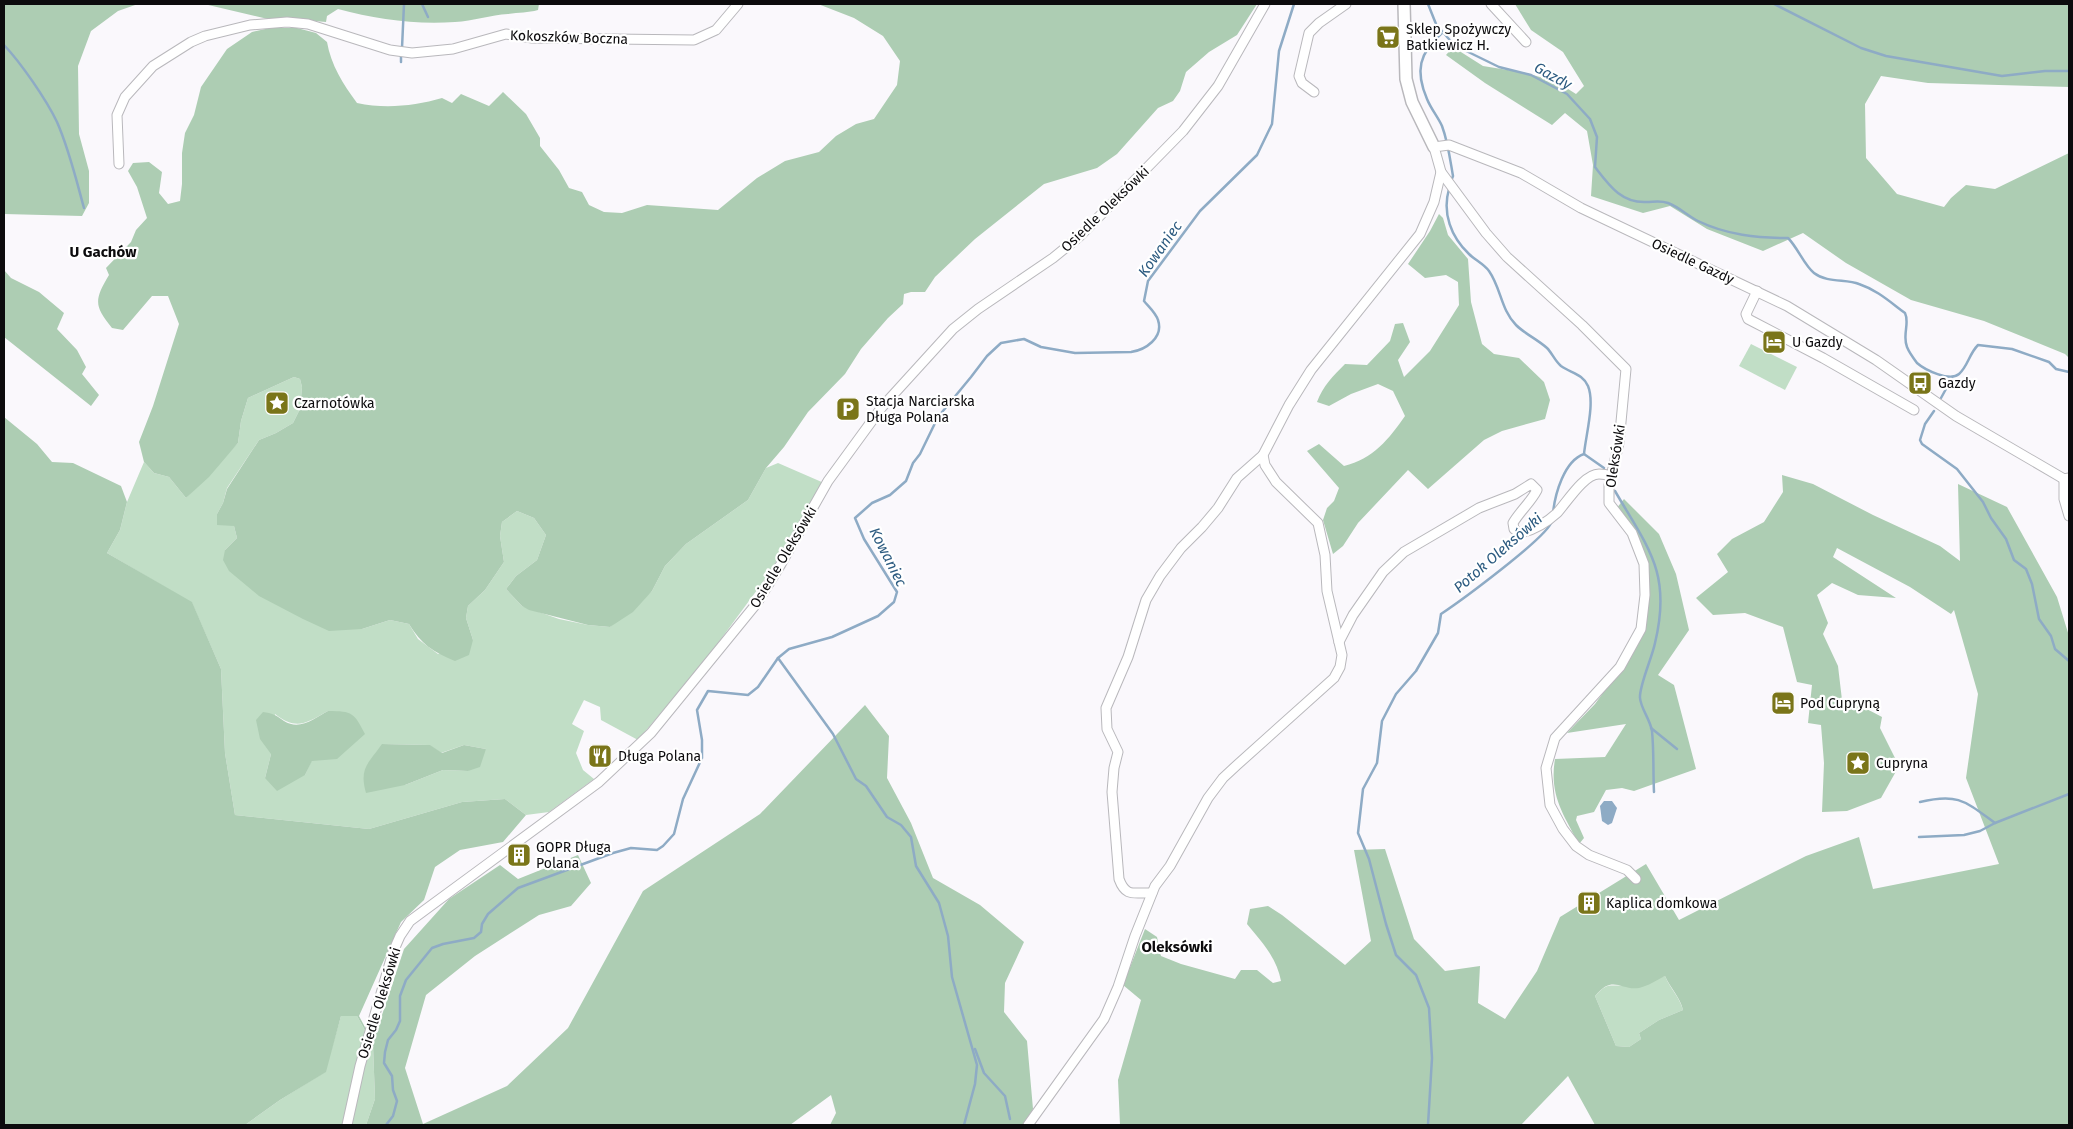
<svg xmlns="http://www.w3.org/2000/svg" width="2073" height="1129" viewBox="0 0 2073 1129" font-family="'Fira Sans',sans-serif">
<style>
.green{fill:#c1dec6;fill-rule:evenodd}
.forest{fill:#adcdb3;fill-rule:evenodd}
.water{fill:#8eabc5}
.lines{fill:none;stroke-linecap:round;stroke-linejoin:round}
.stream{stroke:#8eabc5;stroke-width:2.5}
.street-casing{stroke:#b9b8bc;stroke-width:11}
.secondary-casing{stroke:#b9b8bc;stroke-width:14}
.street{stroke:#fff;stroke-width:9}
.secondary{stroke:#fff;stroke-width:11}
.labels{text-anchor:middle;stroke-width:4.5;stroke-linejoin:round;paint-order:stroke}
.poi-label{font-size:14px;fill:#0c0b0d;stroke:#fff;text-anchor:start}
.street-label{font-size:14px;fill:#0c0b0d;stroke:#fff}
.water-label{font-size:15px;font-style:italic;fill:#2c5b80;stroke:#fff}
.neighbourhood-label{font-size:15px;font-weight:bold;fill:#0c0b0d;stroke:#fff}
</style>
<rect width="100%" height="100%" fill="#faf8fc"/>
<g class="green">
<polygon points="1751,344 1797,367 1785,390 1739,366"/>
<path d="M294,377l6,2 2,8 -2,22 -7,14 -17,10 -17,7 -32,48 -4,15 -6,11 17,12 3,12 -12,12 137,79 28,-9 19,4 9,15 20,15 35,-14 -7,-22 2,-12 17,-16 19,-28 -4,-26 2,-14 15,-11 17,7 12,17 -9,25 -21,16 -10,13 16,17 37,13 29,6 22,2 42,-36 13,-25 21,-22 62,-44 18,-32 12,-5 46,20 -56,92 -61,83 -69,82 -37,-20 -1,-13 -16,-7 -12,24 12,7 -8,22 7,17 11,9 -45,33 -23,3 -21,-16 -43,3 -93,27 -134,-14 -10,-62 -4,-84 -29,-66 -85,-50 13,-23 7,-28 17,-40 10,11 15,4 17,21 52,-55 3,-22 7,-23zM328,711l-16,49 -7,15 -40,3 6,-24 4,-40c22,17 31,9 53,-3zM382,744l47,1 12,8 23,-8 22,4 -18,22 -25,-1 -38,15z"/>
<path d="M1665,976c6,14 14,20 18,34l-24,10 -20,13 2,6 -12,8 -13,-1 -21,-50c13,-15 15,-9 31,-11 13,-2 26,-6 39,-9z"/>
<polygon points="341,1016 357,1016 373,1045 375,1099 366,1125 245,1125 280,1100 325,1072"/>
</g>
<g class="forest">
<polygon points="4,4 138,4 118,11 91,31 78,66 79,134 89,171 89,203 82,216 4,214"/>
<path d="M204,4h335l-1,6c-10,3 -19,2 -30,4 -17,1 -35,7 -53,8 -40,3 -79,-3 -117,-13l-11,7 -1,6 -34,-3h-24z"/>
<path d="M818,4h439l-20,31 -28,17 -23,20 -6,19 -7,10 -15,7 -41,46 -20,14 -53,16 -69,55 -40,38 -10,15h-14l-7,2 -1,10 -15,14 -27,31 -16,25 -37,38 -24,35 -18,21 -18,32 -62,44 -21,22 -13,25 -19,21 -23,15 -22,-2 -59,-15 -7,-4 -16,-17 10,-13 21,-16 9,-25 -12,-17 -17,-7 -15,11 -2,14 4,26 -19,28 -17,16 -2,12 7,22 -4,15 -14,6c-23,-10 -33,-16 -46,-37l-19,-4 -28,9 -33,2 -26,-12 -44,-23 -30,-25 -6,-11 2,-10 12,-12 -3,-12 -17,-1v-11l6,-11 4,-14 32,-49 17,-7 17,-10 7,-14 2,-22 -2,-8 -6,-2 -46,21 -7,23 -3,22 -29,34 -23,21 -17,-21 -15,-4 -10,-11 -5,-20 14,-36 26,-82 -11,-28h-16l-29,34 -11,-2c-18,-22 -18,-28 -3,-53l-3,-7 25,-26 5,-12 11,-12 -10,-31 -9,-16 5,-8 16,-1 13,10 -3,21 9,11 12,-3 2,-17v-31l3,-20 9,-18 7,-28 26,-38 25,-17 18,-4h27l19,5 11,9c4,23 16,42 30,61 28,6 58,3 85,-5l10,5 9,-9 28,12 14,-14 23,22 14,24v8l19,24 10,18 13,4 7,13 15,7 18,1 25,-8 71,5 39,-32 28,-17 34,-9 17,-16 20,-12 18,-5 23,-34 3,-24 -17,-25 -29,-18z"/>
<polygon points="1515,4 2069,4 2069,87 1928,83 1881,76 1865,104 1866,158 1897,194 1944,207 1951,198 1966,185 1995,189 2069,153 2069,358 2065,354 1984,321 1911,300 1846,263 1803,233 1763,251 1707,229 1670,206 1643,213 1591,196 1593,165 1587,131 1565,113 1552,125 1485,83 1446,55 1453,47 1483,66 1526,73 1557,82 1576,94 1584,86 1563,52 1531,30"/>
<path d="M1439,214l4,4 5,17 20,24 3,43 11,42 12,10 25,4 25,24 6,18 -5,19 -43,12 -18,9 -56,49 -20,-19 -50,53 -15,23 -10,8 -10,-34 4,-12 7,-7 5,-13 -32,-37 12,-7 25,22c29,-7 45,-27 61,-50l-12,-25 -15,-7 -27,10 -22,12 -12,-4c6,-16 16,-26 28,-38l22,1 23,-24 5,-17 8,-1 7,19 -12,18 6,17 26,-26 29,-46 -1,-23 -12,-7 -21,3 -17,-14 22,-33z"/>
<polygon points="4,270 11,278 39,292 64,313 57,329 77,350 86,367 82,374 99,395 91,406 4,337"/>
<polygon points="4,417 37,444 52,462 73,463 121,486 127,502 120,530 107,553 192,602 221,669 225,753 235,815 369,829 462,802 505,799 526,815 503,842 460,850 435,867 424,900 401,922 359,1016 373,1042 404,949 449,899 500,865 518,879 578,855 591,883 571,906 539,915 475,956 426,995 405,1068 423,1124 507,1086 568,1028 643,891 760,814 865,705 889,736 887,778 911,823 933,878 980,905 1024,942 1005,983 1004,1012 1027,1041 1033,1109 1024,1125 830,1125 836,1113 831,1095 790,1125 366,1125 375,1099 373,1045 357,1016 341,1016 326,1072 280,1100 245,1125 4,1125"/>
<path d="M1782,475l31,9 60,31 67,31 20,15 -2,-77 49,23 50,90 12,39v489h-474l-27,-49 -47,49h-401l-2,-45 23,-80 -18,-15 22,-56 12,8 4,19 20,8 54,15 6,-9h16l16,13 8,-2c-4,-23 -20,-40 -34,-57l3,-15 18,-3 14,9 63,50 26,-24 -17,-91 31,-1 29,90 31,32 35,-5 -2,37 27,16 32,-48 23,-54 86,-53 33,56 127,-64 53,-19 14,52 126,-25 -33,-86 12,-84 -24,-84 -3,4 -41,-27 -73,-39 -4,9 63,41 -38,-3 -26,-12 -15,12 11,28 -5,11 15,32 4,34 21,7 19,10 -2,11 19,38 -18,32 -34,13 -25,1 2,-49 -3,-38 -13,-2 4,-38 -15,-3 -14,-55 -38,-14 -32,2 -17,-17 32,-26 -11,-18 15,-15 32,-17 19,-30zM1665,976c6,13 15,21 18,34l-24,10 -20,13 2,6 -12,8 -13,-1 -21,-50c18,-22 26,-5 44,-8 9,-2 18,-8 26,-12z"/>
<path d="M1624,499l35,35 17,40 13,56 -31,45 16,10 22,84 -62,22 -12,-3 -16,2 -12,22 -17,4 -1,4 8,18 -5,6c-16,-30 -30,-50 -24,-85l50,-2 21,-33 -59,9 28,-29 42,-58 12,-65 -33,-72z"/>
<path d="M328,711c25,0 26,2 37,23l-28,25 -25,2 -7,14 -28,16 -12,-13 6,-24 -11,-15 -4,-19 7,-8c9,1 13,3 21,9 16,10 31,-3 44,-10z"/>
<path d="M382,744l48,1 12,8 22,-8 22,4 -6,18 -12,4 -25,-1 -38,15 -39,8c-7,-25 2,-29 16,-49z"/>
</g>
<polygon class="water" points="1604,801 1612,801 1617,808 1612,823 1608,825 1602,821 1600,806"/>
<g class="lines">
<g class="stream">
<polyline points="422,4 428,17"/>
<path d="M1428,4l8,20 18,21 45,22 32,8 36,19 23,25 7,18 -2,30c14,18 26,36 51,35 8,0 14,-2 22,1 11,4 20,13 30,18 29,14 59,17 90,17 10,10 16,27 26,35 13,10 32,6 45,11 18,6 31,18 46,29 5,10 -3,22 2,34 2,5 7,12 10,16 8,7 33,19 42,11 9,-8 10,-20 19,-29l34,4 37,13 7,7 13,3"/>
<polyline points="1774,4 1861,48 1886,56 2002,76 2045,71 2069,71"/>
<path d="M1442,33c-23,20 -27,38 -15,66 4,10 11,18 15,27 6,16 8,33 11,50l-2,5"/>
<path d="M4,45c17,18 42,54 53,77 12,27 19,57 27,86"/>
<polyline points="402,48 404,4"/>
<polyline points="401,62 401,55"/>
<path d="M1449,189c-7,24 2,48 20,65 6,6 15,10 20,17 12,17 12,39 27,54 9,9 21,14 31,23 5,5 8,13 14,18 10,7 22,8 27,20 7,17 -2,48 -4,68 -20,7 -29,40 -31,59"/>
<polyline points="1941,398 1952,378"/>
<polyline points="1934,411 1925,424 1920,440 1922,444 1957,469 1983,502 1991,518 2006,539 2014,560 2026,569 2032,584 2039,619 2051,636 2055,649 2069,661"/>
<polyline points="1584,454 1604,468"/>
<path d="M1615,491c33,57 57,82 40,152 -3,15 -16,43 -15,55 1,11 10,21 12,33 2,20 1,41 2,61"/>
<polyline points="778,658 833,734 856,779 866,786 887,817 901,825 911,837 916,866 939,903 948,936 952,977 977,1065 975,1084 964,1125"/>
<polyline points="1651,728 1677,749"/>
<path d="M1920,802c38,-9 45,-1 75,21"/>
<polyline points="1919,837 1964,835 1980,831 1995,823 2069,794"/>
<polyline points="975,1049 984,1073 1005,1096 1010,1119"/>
<path d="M386,1125l7,-9 4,-15 -4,-11 -1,-14 -8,-13 1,-11 3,-12 8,-10 4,-9v-25l6,-16 26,-32 11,-4 31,-6 7,-6 1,-8 6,-10 30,-26 95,-35 18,-5 26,2 6,-4 11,-12 9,-35 19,-41v-18l-5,-30 11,-19 40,4 10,-8 20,-29 11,-9 43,-12 46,-21 16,-14 3,-10 -33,-53 -9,-21 17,-15 18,-8 16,-14 7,-18 7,-9 18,-37 33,-40 16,-21 14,-13 23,-4 17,8 34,6 56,-1c14,-2 33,-14 27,-32 -2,-7 -9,-13 -14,-19l4,-20 52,-70 57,-56 15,-31 7,-73 15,-47"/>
<path d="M1428,1125l4,-67 -3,-50 -13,-33 -20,-20 -10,-31 -17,-65 -11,-26 5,-44 14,-26 5,-42 14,-27 20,-23 22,-38 3,-19c18,-12 107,-77 111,-93"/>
</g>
<g class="street-casing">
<g id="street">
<polyline points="1491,4 1526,42"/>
<polyline points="1314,92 1302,83 1299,76 1309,33 1319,23 1346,4"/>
<polyline points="119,164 117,115 125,97 153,66 191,42 205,36 250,25 287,22 308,24 390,50 412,53 453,49 506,34 532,38 694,40 716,30 738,4"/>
<polyline points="1757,291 1746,314 1748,319 1823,358 1914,410"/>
<polyline points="2064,479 2064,499 2069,516"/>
<path d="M1339,642l14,-27 30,-43 21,-20 75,-44 36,-14 16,-10 6,6c-6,12 -17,21 -24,33l1,6 5,4c14,-2 27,-10 38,-20 10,-11 27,-39 42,-39 4,0 9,1 12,2"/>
<polyline points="1636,879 1627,870 1589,855 1576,846 1563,829 1550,805 1546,768 1555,738 1620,667 1641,629 1645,595 1644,564 1632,533 1609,503 1609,485 1619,443 1626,369 1582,325 1507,257 1486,233 1441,172 1434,147 1449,145 1521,173 1581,208 1787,306 1876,360 1956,416 2064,479 2069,478"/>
<path d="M1152,893c-18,-1 -26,5 -33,-14l-7,-87 2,-24 4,-16 -11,-23 -1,-21 22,-51 18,-57 14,-24 21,-28 21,-21 16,-19 19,-30 26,-23"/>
<polyline points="347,1125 360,1066 393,952 400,936 410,921 599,782 651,733 757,603 781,564 828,481 882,407 953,329 978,309 1053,258 1080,236 1183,131 1218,86 1265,4"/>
<polyline points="1028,1125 1104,1019 1118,987 1135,936 1155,886 1170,866 1208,798 1223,778 1237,765 1334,678 1340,667 1342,655 1327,591 1325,555 1318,523 1276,482 1265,465 1263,455 1289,405 1311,370 1420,234 1434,202 1441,172"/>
</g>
</g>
<g class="secondary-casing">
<polyline id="secondary" points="1404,4 1406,79 1412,102 1434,147"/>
</g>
<use href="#street" class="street"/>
<use href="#secondary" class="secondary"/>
</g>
<defs>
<g id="supermarket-square" transform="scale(1.25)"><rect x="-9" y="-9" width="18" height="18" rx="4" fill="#7a7519" stroke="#fff"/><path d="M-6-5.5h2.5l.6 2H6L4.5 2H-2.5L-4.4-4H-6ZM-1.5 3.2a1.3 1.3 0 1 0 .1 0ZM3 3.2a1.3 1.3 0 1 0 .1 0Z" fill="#fff"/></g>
<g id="hotel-square" transform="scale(1.25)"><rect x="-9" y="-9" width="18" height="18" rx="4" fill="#7a7519" stroke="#fff"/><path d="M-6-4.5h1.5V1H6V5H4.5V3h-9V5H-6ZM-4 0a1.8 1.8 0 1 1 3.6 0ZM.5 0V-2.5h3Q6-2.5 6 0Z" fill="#fff"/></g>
<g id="bus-square" transform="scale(1.25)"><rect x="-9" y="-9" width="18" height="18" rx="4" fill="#7a7519" stroke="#fff"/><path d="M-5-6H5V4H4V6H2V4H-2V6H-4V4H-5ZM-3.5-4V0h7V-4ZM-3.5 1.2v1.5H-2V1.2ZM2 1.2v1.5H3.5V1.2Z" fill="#fff"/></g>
<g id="sight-square" transform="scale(1.25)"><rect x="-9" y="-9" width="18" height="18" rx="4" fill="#7a7519" stroke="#fff"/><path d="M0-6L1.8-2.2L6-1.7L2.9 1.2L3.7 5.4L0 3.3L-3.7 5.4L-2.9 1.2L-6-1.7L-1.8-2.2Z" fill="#fff"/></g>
<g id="parking-square" transform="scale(1.25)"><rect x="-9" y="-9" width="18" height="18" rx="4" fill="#7a7519" stroke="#fff"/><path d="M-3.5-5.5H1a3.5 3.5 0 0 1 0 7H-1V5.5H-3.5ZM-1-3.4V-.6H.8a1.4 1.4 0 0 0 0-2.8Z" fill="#fff"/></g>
<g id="restaurant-square" transform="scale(1.25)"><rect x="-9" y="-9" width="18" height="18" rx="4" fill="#7a7519" stroke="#fff"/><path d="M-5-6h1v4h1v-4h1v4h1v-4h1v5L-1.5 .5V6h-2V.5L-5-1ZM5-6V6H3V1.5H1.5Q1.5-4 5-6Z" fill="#fff"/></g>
<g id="building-square" transform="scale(1.25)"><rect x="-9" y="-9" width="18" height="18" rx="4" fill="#7a7519" stroke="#fff"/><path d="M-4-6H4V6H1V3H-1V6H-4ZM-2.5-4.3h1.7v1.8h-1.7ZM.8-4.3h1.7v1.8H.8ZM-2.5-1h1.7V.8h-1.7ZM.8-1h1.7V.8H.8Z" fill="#fff"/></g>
</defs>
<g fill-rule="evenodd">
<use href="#supermarket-square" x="1388" y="37"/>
<use href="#hotel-square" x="1774" y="342"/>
<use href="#bus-square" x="1920" y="383"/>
<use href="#sight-square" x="277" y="403"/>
<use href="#parking-square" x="848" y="409"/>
<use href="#hotel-square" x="1783" y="703"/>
<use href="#restaurant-square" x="600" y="756"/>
<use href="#sight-square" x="1858" y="763"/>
<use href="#building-square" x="519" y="855"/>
<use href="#building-square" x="1589" y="903"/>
</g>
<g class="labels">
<g class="poi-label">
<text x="1406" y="34">Sklep Spożywczy<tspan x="1406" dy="16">Batkiewicz H.</tspan></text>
<text x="1792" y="347">U Gazdy</text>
<text x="1938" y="388">Gazdy</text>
<text x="866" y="406">Stacja Narciarska<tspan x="866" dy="16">Długa Polana</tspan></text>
<text x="294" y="408">Czarnotówka</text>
<text x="1800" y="708">Pod Cupryną</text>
<text x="618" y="761">Długa Polana</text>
<text x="1876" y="768">Cupryna</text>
<text x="536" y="852">GOPR Długa<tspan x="536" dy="16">Polana</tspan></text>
<text x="1606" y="908">Kaplica domkowa</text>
</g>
<g class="street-label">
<text transform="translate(569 37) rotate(2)" y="5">Kokoszków Boczna</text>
<text transform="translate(1105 209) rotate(-44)" y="5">Osiedle Oleksówki</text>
<text transform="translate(1693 261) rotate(25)" y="5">Osiedle Gazdy</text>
<text transform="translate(1615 456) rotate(-81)" y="5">Oleksówki</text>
<text transform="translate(783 557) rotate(-59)" y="5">Osiedle Oleksówki</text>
<text transform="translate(379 1003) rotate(-73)" y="5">Osiedle Oleksówki</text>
</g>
<g class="water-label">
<text transform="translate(1553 76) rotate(29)" y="5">Gazdy</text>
<text transform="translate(1160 249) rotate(-55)" y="5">Kowaniec</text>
<text transform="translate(1498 553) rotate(-41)" y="5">Potok Oleksówki</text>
<text transform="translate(888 557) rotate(63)" y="5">Kowaniec</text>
</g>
<g class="neighbourhood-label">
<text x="103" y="257">U Gachów</text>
<text x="1177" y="952">Oleksówki</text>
</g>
</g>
<rect width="2073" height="1129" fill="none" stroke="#0c0b0d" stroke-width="10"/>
</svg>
